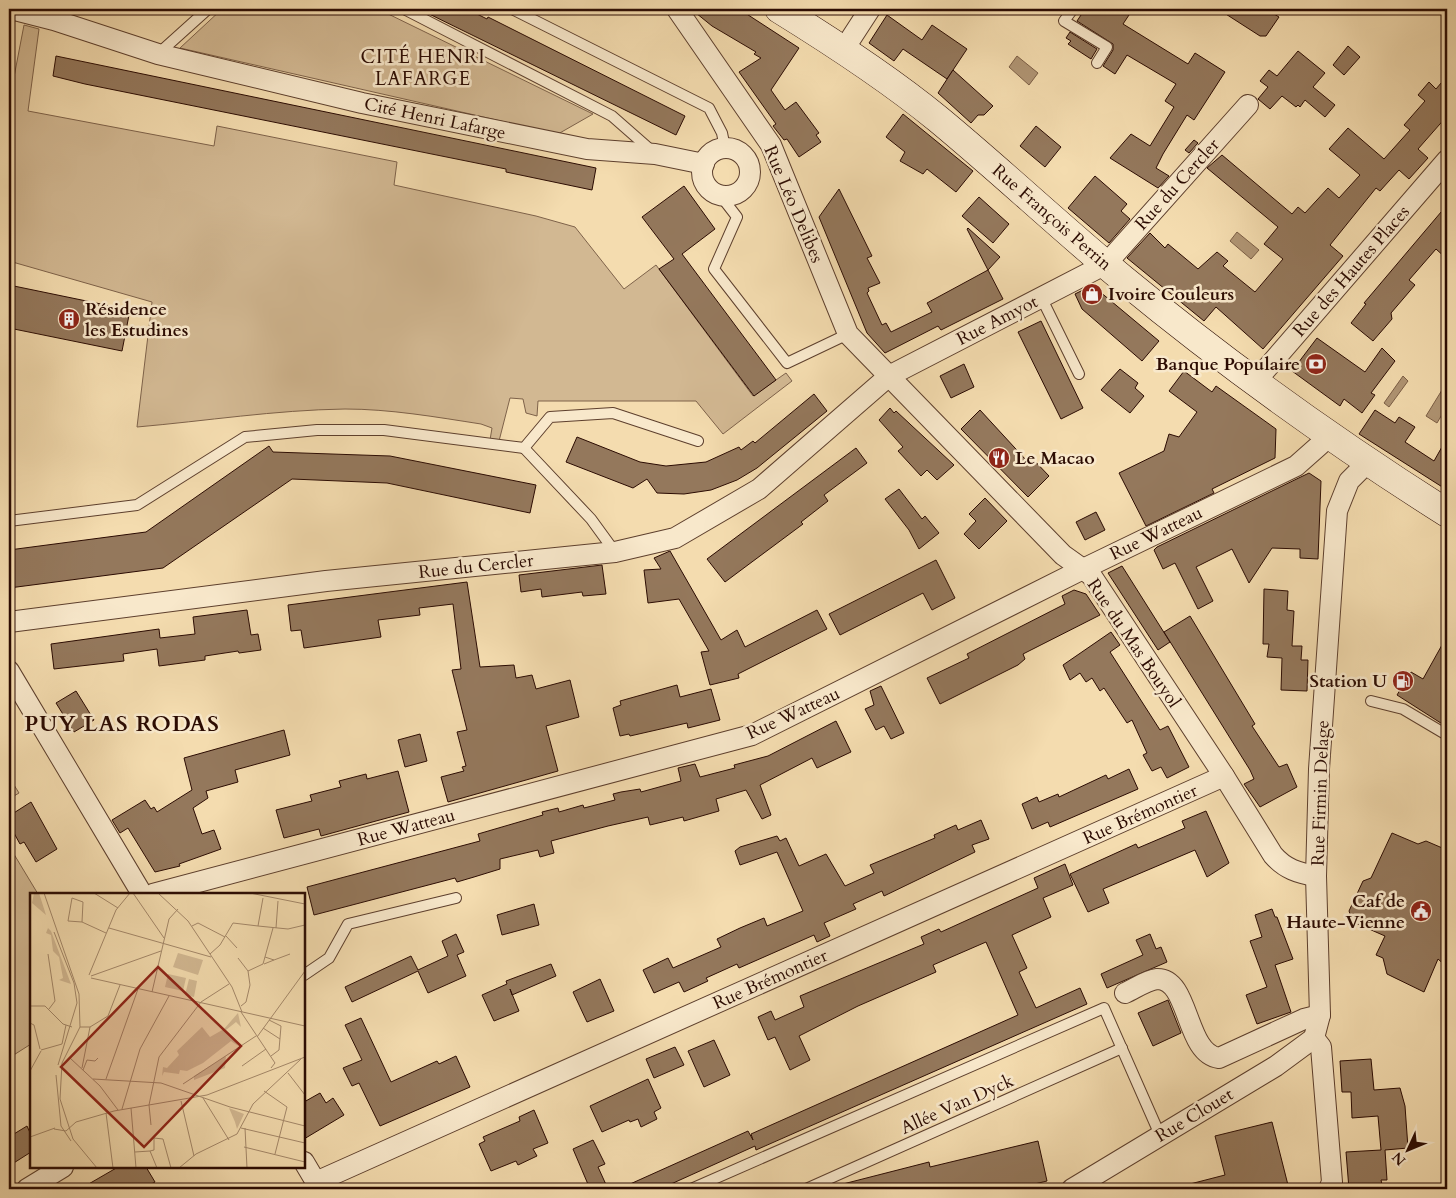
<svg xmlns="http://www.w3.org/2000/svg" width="1456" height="1198" viewBox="0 0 1456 1198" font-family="Cardo,serif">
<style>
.green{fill:#d2b892;stroke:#7e624a}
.water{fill:#b09574;stroke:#7b5e46}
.building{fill:#94785c;stroke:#2b0b02}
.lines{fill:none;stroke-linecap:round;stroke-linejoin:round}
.lane-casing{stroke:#5d3f2d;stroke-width:12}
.street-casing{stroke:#5d3f2d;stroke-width:22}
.secondary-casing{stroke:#2b0b02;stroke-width:29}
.lane{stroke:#f8e8cb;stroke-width:10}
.street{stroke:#f8e8cb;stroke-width:20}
.secondary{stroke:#f8e8cb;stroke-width:28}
.labels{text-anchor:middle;stroke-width:5;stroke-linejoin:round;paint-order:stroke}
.street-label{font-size:18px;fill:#2b0b02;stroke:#f8e8cb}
.poi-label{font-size:18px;font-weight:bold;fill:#2b0b02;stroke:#f8e8cb;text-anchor:start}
.neighbourhood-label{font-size:19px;letter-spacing:1px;fill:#2b0b02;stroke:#f8e8cb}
.district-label{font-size:22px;font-weight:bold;letter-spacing:1px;fill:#2b0b02;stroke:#f8e8cb}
.inset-road{fill:none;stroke:#a4886a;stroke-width:1}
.view{fill:#8f2418;fill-opacity:0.15;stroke:#8f2418;stroke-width:2.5}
.inset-edge{fill:none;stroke:#2b0b02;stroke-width:2.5}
</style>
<rect width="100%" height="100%" fill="#f4dcaf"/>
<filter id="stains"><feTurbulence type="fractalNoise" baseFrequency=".004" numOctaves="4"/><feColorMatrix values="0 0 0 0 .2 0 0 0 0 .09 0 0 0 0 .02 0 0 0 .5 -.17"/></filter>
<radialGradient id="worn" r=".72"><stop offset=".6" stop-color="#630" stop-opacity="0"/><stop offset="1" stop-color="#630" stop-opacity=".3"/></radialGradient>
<g class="green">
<polygon points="222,9 378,9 593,114 558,134 180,48"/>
<path d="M24,25l15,4 -11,82 186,35 3,-20 180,36 -3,23 142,31 39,11 49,62 32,-24 97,131 33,-23 6,8 -69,53 -27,-33h-158l-1,15 -11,-3 -3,-14 -13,-1 -11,43 -9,-1 2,-12 -11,-4c-45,-7 -91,-15 -136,-15 -70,1 -139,12 -208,18l15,-125 -143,-41v-158z"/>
<polygon points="9,777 19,793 9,799"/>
<polygon points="9,846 38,894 31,894 31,1044 9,1058"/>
</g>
<g class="water">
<polygon points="1017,56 1038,73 1029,85 1009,67"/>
<polygon points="1237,232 1259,250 1251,259 1230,241"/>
<polygon points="1403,376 1408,381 1389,407 1384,403"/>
<polygon points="1442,390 1447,393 1447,406 1437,423 1426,416"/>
</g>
<g class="building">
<polygon points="419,9 467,9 487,19 488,17 685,116 676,135"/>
<polygon points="691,9 739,9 799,48 771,90 785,110 796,102 819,133 816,135 821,142 799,157 787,139 784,140 773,126 776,124 739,72 761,58 754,54 756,52 712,26"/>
<polygon points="1085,9 1133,9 1123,24 1188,64 1195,53 1225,72 1194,120 1187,115 1163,154 1156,168 1169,176 1158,188 1110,158 1131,134 1150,146 1174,107 1165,101 1176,84 1127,55 1115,74 1103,66 1113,50 1113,44 1077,21"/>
<polygon points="1218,9 1266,9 1279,17 1266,36 1260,36"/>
<polygon points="887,15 922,40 932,25 967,49 947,79 903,49 894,61 869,43"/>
<polygon points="1070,32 1097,49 1091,59 1068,44 1071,41 1066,38"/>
<polygon points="1348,46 1360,57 1344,75 1333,65"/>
<polygon points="1298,51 1325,73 1313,87 1335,105 1325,117 1305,100 1300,107 1298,105 1296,107 1282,96 1270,109 1258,99 1268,87 1260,81 1269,70 1277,76"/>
<polygon points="56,56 596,168 592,190 506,172 506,169 85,84 53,76"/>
<polygon points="953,70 993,106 984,115 978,115 971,123 938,93"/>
<polygon points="1447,76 1447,116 1418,149 1428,158 1409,179 1399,170 1380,191 1376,188 1330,245 1343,256 1263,349 1216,307 1204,321 1127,258 1150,233 1165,248 1168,244 1198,269 1217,252 1228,261 1223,266 1255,292 1283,259 1264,244 1278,227 1207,168 1222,155 1292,214 1298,207 1305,213 1328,188 1339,198 1360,175 1329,149 1348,128 1384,159 1410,130 1404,125 1425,101 1418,95 1429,82 1436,89"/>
<polygon points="903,114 973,171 956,192 927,169 923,174 900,161 905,152 886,137"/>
<polygon points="1036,126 1061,147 1045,167 1020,146"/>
<polygon points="1194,140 1198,143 1189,153 1185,150"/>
<polygon points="1095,176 1127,204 1121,211 1130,219 1109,243 1068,208"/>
<polygon points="684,186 715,229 682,254 776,380 754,396 659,269 674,259 642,217"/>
<polygon points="839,189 872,256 867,258 880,283 868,288 869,291 867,293 882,325 886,323 891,332 932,312 927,303 988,270 1003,299 941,330 938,326 885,353 867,333 819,217"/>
<polygon points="979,197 1009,224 993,243 962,216"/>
<polygon points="1447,205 1447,259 1436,249 1409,280 1415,285 1391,313 1392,319 1373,341 1351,323 1366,304 1364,303"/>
<polygon points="968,228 1000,257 988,270 967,229"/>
<polygon points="9,285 130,310 122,351 9,328"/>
<polygon points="1085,289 1099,291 1159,341 1142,361 1082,309 1075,294"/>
<polygon points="1041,321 1083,408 1061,419 1018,332"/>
<polygon points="1317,338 1365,372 1382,348 1395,361 1371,393 1375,395 1362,413 1344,399 1340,406 1292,371"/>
<polygon points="964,364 974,387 951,398 940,376"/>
<polygon points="1120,369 1138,383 1135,388 1144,396 1130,413 1101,390"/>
<polygon points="1184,371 1212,392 1216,386 1276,429 1275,458 1212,489 1214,493 1146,526 1119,473 1164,451 1169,434 1179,437 1197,412 1169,391"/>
<polygon points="814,394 827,411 757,468 737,480 711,490 684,494 657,493 647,479 633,488 566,462 577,437 640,462 666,466 706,462 739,447 741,450 753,441 755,443"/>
<polygon points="890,408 894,413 896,411 954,465 937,480 927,470 921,476 898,451 903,447 879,420"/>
<polygon points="980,410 1026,460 1030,456 1049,476 1028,497 961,429"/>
<polygon points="1375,410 1395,423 1399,417 1415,427 1405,442 1434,461 1447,438 1447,490 1359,434"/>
<polygon points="269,446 273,452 390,456 536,485 530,513 387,483 292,479 163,568 9,588 9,550 146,532"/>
<polygon points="856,448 867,463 824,495 828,501 801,522 803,524 725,582 707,559"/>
<polygon points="1309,473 1321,481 1318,559 1300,558 1300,549 1272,548 1249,583 1232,549 1196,567 1213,601 1198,609 1175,563 1163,569 1154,550 1157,547"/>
<polygon points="899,489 922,519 925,516 939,533 919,549 909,530 885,499"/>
<polygon points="985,498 1007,521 979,549 964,534 976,521 969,514"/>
<polygon points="1096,512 1105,530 1085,540 1076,522"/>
<polygon points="670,551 721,640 737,630 745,647 817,610 827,629 738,674 739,678 710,685 701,652 709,651 679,599 648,603 644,570 661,569 654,558"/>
<polygon points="936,560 955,598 932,610 923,593 840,635 829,614"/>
<polygon points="602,565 606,594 583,596 582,592 542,597 541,589 521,592 519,575"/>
<polygon points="1122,566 1170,642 1158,650 1108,573"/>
<polygon points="467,582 480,667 514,665 516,678 532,675 536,689 570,680 579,717 546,726 558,771 448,802 441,777 464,771 462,767 466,766 457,732 467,730 452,670 461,669 453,604 419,608 420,615 378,620 381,637 304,648 301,630 291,631 288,605"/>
<polygon points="1264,589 1288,591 1287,610 1294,611 1292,646 1302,646 1301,660 1308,660 1307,691 1281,690 1282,658 1267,657 1269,644 1263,644"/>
<polygon points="1074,590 1086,594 1100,615 1023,654 1025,659 1018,665 940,704 927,678 969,658 967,654 1065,604 1062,596"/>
<polygon points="247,610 251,635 258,634 261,650 239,653 238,651 205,656 205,660 159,666 157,649 123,654 124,661 54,669 51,644 159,629 160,638 195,634 193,617"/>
<polygon points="1190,616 1255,724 1252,726 1279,767 1287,764 1297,787 1260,807 1244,784 1254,779 1250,770 1164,632"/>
<polygon points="1111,632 1120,645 1110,652 1160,730 1168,726 1189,767 1167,778 1161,767 1152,771 1143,755 1147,753 1132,720 1127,723 1104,688 1100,691 1092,678 1086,682 1080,673 1070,680 1063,665"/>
<polygon points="1447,636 1447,727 1397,695 1411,672 1423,679"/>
<polygon points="677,685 680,697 711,689 720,720 688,728 687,723 630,736 629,734 620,736 613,708 621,705 620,701"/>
<polygon points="881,686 904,733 891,739 884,726 876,730 865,709 874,705 870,691"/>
<polygon points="76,691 94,720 74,732 56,703"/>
<polygon points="836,721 851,752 817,768 812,758 760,785 771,815 762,819 746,790 716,799 719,811 684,821 683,817 650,825 648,817 608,826 551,841 554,853 540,857 538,850 500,859 500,869 474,877 457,882 455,878 314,915 307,887 480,841 478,834 543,815 542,812 558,808 559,812 583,805 584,808 615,800 613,794 621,792 640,789 641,792 681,781 678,768 695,764 700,777 735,768 734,765 768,756"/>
<polygon points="284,730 290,755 235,770 238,782 206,791 208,798 193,808 202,834 214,830 221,849 179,864 180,866 155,872 128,828 120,833 112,820 145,800 151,809 154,807 157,812 192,790 184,758"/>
<polygon points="420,734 427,761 405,767 398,740"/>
<polygon points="1129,769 1138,789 1050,827 1048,822 1032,829 1022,804 1037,797 1039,802 1058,794 1059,797 1106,775 1108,779"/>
<polygon points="398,771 409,812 321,836 319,829 284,838 276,810 312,801 310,795 341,787 339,781 366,774 367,779"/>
<polygon points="31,802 57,849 36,862 24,842 20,844 9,824 9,816"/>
<polygon points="1206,811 1229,863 1207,877 1195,850 1103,889 1109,903 1088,912 1070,874 1136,844 1138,848 1185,828 1182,821"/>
<polygon points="981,820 989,839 972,845 975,852 884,896 882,891 853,904 856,909 824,923 830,936 817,942 814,935 739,968 737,964 706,978 708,981 684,992 679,982 654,993 643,970 668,958 673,968 721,947 717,939 740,928 764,918 767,926 803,911 777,852 740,865 735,851 740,847 777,836 780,841 786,838 799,866 826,854 845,886 874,873 870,865 935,838 934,835 956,825 958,830"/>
<polygon points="1392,833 1418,844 1426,841 1447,850 1447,967 1438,959 1424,992 1387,974 1383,958 1376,955 1385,936 1353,922 1349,911 1363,881 1371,878"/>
<polygon points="1065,864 1073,885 1043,898 1051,917 1012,935 1027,968 1019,972 1036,1008 1080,988 1087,1004 756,1150 755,1146 660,1189 619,1189 748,1131 753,1140 751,1134 1018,1015 986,942 933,965 936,972 858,1006 799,1036 810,1060 790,1070 775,1037 768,1040 758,1017 771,1011 775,1020 804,1007 800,996 924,944 921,937 939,929 941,932 1038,888 1034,878"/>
<polygon points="534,904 539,925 502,935 497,915"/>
<polygon points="1272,909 1275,917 1277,917 1293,959 1275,965 1291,1012 1257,1024 1246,995 1267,987 1250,941 1262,937 1255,915"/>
<polygon points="456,934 464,952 457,955 466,976 428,993 418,971 352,1002 345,987 411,956 418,970 448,956 442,941"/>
<polygon points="1150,934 1156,949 1161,947 1167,962 1107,988 1101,974 1143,955 1136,940"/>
<polygon points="551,964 556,976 512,995 510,989 519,1011 494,1021 482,995 507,984 506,981"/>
<polygon points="600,979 614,1011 587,1022 573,992"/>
<polygon points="1168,1000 1181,1033 1153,1046 1138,1013"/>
<polygon points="361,1018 391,1082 437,1061 439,1064 456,1056 470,1087 380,1126 359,1083 352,1086 343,1068 362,1060 345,1025"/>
<polygon points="714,1040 730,1075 704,1087 688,1051"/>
<polygon points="675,1047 684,1065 654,1078 646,1059"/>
<polygon points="1371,1059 1374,1090 1400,1088 1405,1106 1408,1148 1385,1150 1387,1180 1381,1180 1383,1189 1349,1189 1346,1152 1381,1150 1378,1116 1352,1118 1351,1092 1342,1092 1340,1061"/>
<polygon points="648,1079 661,1108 654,1112 657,1119 641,1127 638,1119 630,1122 629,1120 602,1132 590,1106"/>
<polygon points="320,1093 326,1103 333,1098 344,1115 304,1139 304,1102"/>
<polygon points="534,1110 548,1143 533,1149 537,1156 518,1165 516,1161 491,1171 479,1144 485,1141 483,1137 520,1121 519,1117"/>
<polygon points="1272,1122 1289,1189 1191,1189 1190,1184 1225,1175 1215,1136"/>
<polygon points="27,1126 31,1135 31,1152 9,1166 9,1137"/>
<polygon points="593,1140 605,1164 598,1167 608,1189 590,1189 573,1149"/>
<polygon points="1038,1141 1047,1181 1014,1189 844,1189 843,1184 929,1162 930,1167"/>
<polygon points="118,1167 146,1167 155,1182 142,1189 80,1189"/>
</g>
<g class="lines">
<g class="lane-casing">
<g id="lane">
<polyline points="404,9 612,116 653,152"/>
<polyline points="512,9 709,108 722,133 725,148"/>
<polyline points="1073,9 1064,21 1107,47 1097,63"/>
<polyline points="158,54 208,9"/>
<polyline points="720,195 737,217 714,269 787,363 848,334"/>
<polyline points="1041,297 1079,374"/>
<polyline points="524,448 591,519 615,552"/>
<polyline points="9,521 137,505 245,437 317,430 384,430 524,448 550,417 613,413 698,441"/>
<polyline points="1371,701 1403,709 1447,735"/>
<polyline points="304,975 329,958 348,924 456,898"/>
<polyline points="691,1189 1104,1008 1160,1135"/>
<polyline points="806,1189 1122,1048"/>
</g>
</g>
<g class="street-casing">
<g id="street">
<polyline points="11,9 54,20 158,54 362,103 587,149 655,154 704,164"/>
<path d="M677,9l94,136 77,189 215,221 28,20 133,201 49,79c12,14 25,18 43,21"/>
<polyline points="844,49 870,9"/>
<circle cx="726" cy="172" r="24"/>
<polyline points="1255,382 1447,160"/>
<polyline points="9,622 326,581 615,552 675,538 759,489 889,376 1106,264 1248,105"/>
<polyline points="9,671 142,894"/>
<polyline points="153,894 752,735 1081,570 1296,466 1331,435"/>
<path d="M1125,993c9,-4 22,-13 32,-14 33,-1 28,75 62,79l85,-39 16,-4"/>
<polyline points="304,1162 320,1189"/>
<polyline points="316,1182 1224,776"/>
<polyline points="27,1189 63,1167"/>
<polyline points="1072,1189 1276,1066 1314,1038"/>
<polyline points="1329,1189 1332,1182 1321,1047 1314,1038 1320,1015 1316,876 1319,769 1337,511 1349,481 1368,462"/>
</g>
</g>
<g class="secondary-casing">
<path id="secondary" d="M779,9c55,34 109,69 159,110 63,52 122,108 185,160 103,85 212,163 324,234"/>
</g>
<use href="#lane" class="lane"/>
<use href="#street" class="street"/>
<use href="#secondary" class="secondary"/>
</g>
<defs>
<g id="shop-disc" transform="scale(1.125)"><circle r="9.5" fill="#8f2418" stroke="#f8e8cb"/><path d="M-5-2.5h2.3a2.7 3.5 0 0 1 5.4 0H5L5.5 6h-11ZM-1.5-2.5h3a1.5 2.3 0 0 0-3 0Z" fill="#fff"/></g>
<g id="building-disc" transform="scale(1.125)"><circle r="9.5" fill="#8f2418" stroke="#f8e8cb"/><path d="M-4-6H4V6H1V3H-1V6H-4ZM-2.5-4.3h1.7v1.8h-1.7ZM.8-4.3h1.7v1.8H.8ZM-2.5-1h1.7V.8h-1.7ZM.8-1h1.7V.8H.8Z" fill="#fff"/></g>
<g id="bank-disc" transform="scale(1.125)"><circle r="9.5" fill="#8f2418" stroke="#f8e8cb"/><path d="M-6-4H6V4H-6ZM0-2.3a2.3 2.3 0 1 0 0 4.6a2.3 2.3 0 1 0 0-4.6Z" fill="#fff"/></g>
<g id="restaurant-disc" transform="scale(1.125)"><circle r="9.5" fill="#8f2418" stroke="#f8e8cb"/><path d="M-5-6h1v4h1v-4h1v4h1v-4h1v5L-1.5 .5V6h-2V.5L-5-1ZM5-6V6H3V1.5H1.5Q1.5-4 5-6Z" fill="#fff"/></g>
<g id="fuel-disc" transform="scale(1.125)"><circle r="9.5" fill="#8f2418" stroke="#f8e8cb"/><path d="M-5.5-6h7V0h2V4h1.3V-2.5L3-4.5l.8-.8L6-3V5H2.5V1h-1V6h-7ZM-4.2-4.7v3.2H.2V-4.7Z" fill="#fff"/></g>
<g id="civic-disc" transform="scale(1.125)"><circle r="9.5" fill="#8f2418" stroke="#f8e8cb"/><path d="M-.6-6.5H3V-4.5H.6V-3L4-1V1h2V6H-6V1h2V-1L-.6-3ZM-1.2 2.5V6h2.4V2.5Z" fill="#fff"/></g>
</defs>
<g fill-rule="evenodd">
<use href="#shop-disc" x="1092" y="294"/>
<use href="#building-disc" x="69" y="319"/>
<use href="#bank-disc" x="1316" y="364"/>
<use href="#restaurant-disc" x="999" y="458"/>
<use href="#fuel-disc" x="1403" y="681"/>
<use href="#civic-disc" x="1421" y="911"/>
</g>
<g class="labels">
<g class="street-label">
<text transform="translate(435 118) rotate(12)" y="6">Cité Henri Lafarge</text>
<text transform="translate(1177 184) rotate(-48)" y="6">Rue du Cercler</text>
<text transform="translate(794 204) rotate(67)" y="6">Rue Léo Delibes</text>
<text transform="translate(1052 217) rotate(41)" y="6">Rue François Perrin</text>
<text transform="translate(1351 271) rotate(-49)" y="6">Rue des Hautes Places</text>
<text transform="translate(997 320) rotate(-27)" y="6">Rue Amyot</text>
<text transform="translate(1156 533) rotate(-26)" y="6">Rue Watteau</text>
<text transform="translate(476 566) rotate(-6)" y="6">Rue du Cercler</text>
<text transform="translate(1134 643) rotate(56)" y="6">Rue du Mas Bouyol</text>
<text transform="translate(793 713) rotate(-25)" y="6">Rue Watteau</text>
<text transform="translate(1320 793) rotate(-88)" y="6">Rue Firmin Delage</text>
<text transform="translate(1140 814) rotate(-24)" y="6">Rue Brémontier</text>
<text transform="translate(406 827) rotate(-15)" y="6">Rue Watteau</text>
<text transform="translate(770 979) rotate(-24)" y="6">Rue Brémontier</text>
<text transform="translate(957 1104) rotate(-24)" y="6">Allée Van Dyck</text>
<text transform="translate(1194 1115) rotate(-31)" y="6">Rue Clouet</text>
</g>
<g class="poi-label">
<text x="1108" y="300">Ivoire Couleurs</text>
<text x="85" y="315">Résidence<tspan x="85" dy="21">les Estudines</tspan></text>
<text x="1300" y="370" text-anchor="end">Banque Populaire</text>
<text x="1015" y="464">Le Macao</text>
<text x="1387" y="687" text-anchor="end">Station U</text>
<text x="1405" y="907" text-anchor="end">Caf de<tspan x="1405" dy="21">Haute-Vienne</tspan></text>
</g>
<g class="neighbourhood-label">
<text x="423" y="63">CITÉ HENRI<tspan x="423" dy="22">LAFARGE</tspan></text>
</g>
<g class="district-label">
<text x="122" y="731">PUY LAS RODAS</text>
</g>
</g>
<g transform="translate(30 893)">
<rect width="275" height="275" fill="#f4dcaf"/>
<path d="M4,0h5l7,22 -14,-12zM18,35l3,3 20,53 -12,-4 4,-2 -4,-21 -6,-6 -2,-16 -5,-2zM148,60l25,7 -5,15 -25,-8zM138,81l18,4 -3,13 -18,-4zM159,86l8,2 -3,16 -9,-2zM208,120l3,14 -5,-5 -10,8 12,16 -7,-5 -28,22 -16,8 -7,-1 -1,4 -15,-2 -2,4 1,-9 4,1 12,-13 -2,-4 25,-24 8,10 14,-8zM196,163l-1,12 -31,12v-4zM199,215l15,6 -7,15 -2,-7z" fill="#d2b892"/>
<path class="inset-road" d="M14,0l35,101 1,33 -18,36 -2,36 13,40 24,29M64,0l24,15M103,0l31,45M128,0l30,28 44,66 10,25M220,0l55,11M233,5l-5,28 30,3 17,-4M52,29l1,-20 -11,-4 -4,23 14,1 24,11M162,33l6,-3 27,14M79,35l102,29M246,35l2,-27M24,39l20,51 3,20 -19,62M196,43l11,12M18,61l7,47 -6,8M180,61l10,-9 13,-22 25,3M208,65l10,13 2,14 -4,17 -5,4M244,67l16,-6M234,71l10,-4 -9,-3M218,78l15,-7 10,-36M59,82l27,-65 14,-17M61,83l70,-25M61,85l214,48M122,99l17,-73 9,-10M0,113h15l18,18 9,3M211,119l34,51 -4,5M239,127l12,6 -2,24 -8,6M0,130l4,2 6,24M50,134h10l18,-11 12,-31M233,135l17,11M227,144l48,-66M11,157l21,-6 4,-19M40,165l30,28 18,24M212,173l24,-17M52,175l8,-41M53,177l4,-10 8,1 3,-3M0,178l11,-20M258,180l17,22M26,182l5,51 10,15M63,186l68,4 69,24 75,19M76,186l32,-90M153,191l73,-48M234,198l23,16 -12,47M173,205l26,42M151,208l13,55M101,215l5,60M92,216l18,-60 29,-53M76,220l7,55M121,232l-2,-20 10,-48 42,-55 28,-18M211,235l64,15M215,235l2,40M24,236l12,2 10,-9 38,-11 93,-16 98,-38M0,244l25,-9M214,254l61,15M120,258l4,-1v-12l9,1 8,29M105,259l15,-1 7,17M149,275l17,-14 41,-20 16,-30 48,-45"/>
<path class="view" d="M128,74l83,79 -97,101 -83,-80z"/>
<rect width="275" height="275" class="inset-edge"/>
</g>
<rect width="1456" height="1198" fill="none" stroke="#f4dcaf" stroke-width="30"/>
<rect x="10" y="10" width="1436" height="1178" fill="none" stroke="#2b0b02" stroke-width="2.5"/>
<rect x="15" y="15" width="1426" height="1168" fill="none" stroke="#2b0b02"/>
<g transform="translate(1408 1150) rotate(226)" stroke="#f8e8cb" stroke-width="4" paint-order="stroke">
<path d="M0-4L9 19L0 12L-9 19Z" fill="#2b0b02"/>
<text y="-8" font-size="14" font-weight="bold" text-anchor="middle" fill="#2b0b02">N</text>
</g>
<rect width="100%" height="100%" filter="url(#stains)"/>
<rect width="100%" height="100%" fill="url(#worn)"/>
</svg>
